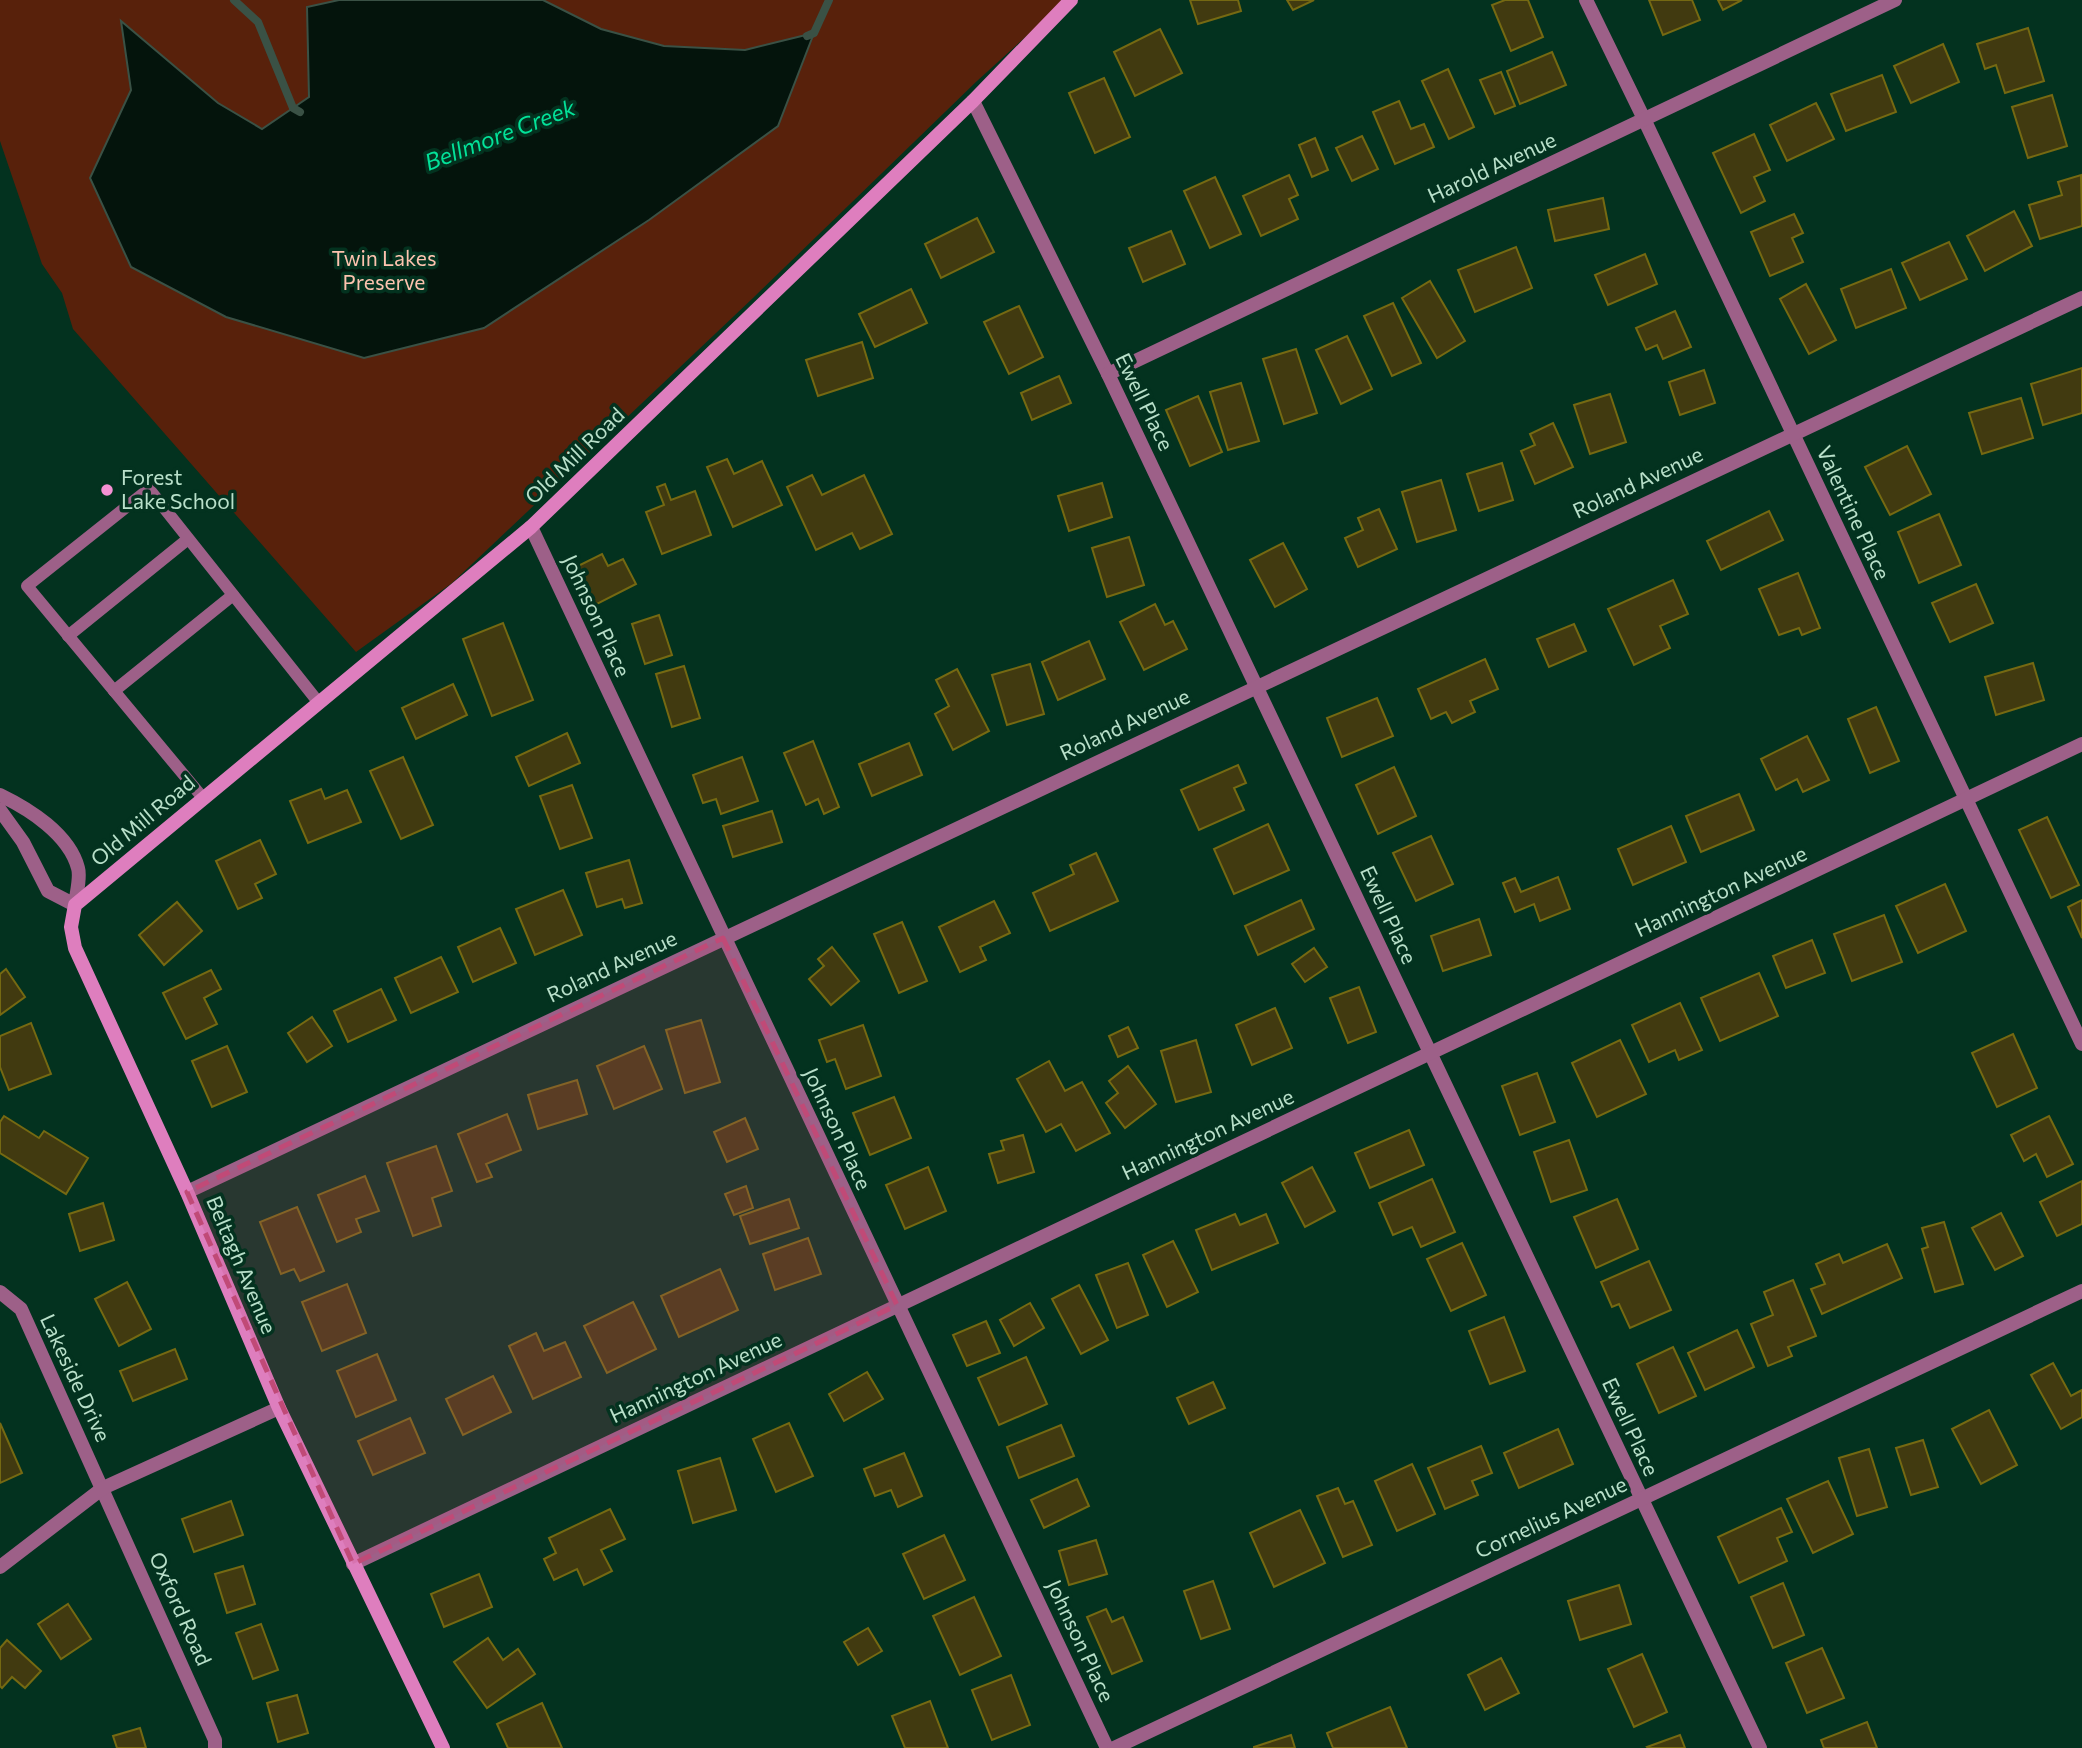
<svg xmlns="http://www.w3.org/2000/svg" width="2082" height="1748" viewBox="0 0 2082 1748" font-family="Commissioner,sans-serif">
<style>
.green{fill:#58210b}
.water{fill:#04140c;stroke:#3a5145;stroke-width:2}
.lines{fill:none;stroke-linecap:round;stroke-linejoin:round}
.stream{stroke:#3a5145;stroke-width:8}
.building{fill:#413a10;stroke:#756912;stroke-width:2}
.lane{stroke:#9d6088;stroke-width:12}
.street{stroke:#9d6088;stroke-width:14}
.secondary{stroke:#de7ebe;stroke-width:14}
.marked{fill:#c04a77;fill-opacity:0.2;stroke:#c04a77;stroke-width:5;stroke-dasharray:14 9;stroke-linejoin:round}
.poi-dot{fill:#f491d3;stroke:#03321f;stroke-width:2.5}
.labels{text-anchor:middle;stroke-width:7;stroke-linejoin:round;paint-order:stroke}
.street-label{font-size:21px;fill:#b9e0ca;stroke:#03321f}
.park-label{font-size:21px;fill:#fdc3af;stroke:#03321f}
.poi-label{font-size:21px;fill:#b9e0ca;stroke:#03321f;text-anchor:start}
.water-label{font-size:23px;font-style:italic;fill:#03e299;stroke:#03321f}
</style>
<rect width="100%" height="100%" fill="#03321f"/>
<polygon class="green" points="0,0 1066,0 977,81 753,298 452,583 356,652 73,329 62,293 42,264 0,141"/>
<polygon class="water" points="339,0 543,0 601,29 664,46 745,50 814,33 778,126 649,220 484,328 364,358 226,317 131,267 90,178 131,90 121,21 218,103 262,129 309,97 307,7"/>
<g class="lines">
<g class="stream">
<polyline points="234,0 258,22 293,108 300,112"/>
<polyline points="807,36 814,33 829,0"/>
</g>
</g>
<g class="building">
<polygon points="1190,0 1238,0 1241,11 1198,24"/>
<polygon points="1287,0 1314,0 1293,10"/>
<polygon points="1505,0 1528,0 1543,37 1511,51 1492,5"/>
<polygon points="1649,0 1692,0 1700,20 1663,35"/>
<polygon points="1718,0 1742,0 1723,10"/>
<polygon points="2028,28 2044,81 2005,93 1996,65 1985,69 1977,44"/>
<polygon points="1160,29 1182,73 1135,96 1114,52"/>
<polygon points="1943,44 1959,82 1911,103 1894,66"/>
<polygon points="1552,52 1566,85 1520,104 1507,71"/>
<polygon points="1448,69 1474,127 1449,139 1422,81"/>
<polygon points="1501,72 1515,106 1495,114 1480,80"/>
<polygon points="1882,75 1896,112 1846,131 1831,94"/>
<polygon points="1104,78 1130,137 1095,153 1069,93"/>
<polygon points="2052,95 2067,146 2028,158 2012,107"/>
<polygon points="1399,101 1411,129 1424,124 1434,147 1395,164 1373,112"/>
<polygon points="1816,103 1834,139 1787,161 1770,125"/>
<polygon points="1754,134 1770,170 1754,177 1765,201 1741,213 1713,153"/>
<polygon points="1362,136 1378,169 1352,181 1336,148"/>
<polygon points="1315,138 1328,170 1312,177 1299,145"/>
<polygon points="1289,175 1298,195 1289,199 1298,219 1261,236 1243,196"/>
<polygon points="2081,175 2082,226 2040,239 2029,205 2062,195 2058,182"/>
<polygon points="1215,177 1241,234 1210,248 1184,191"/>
<polygon points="1603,198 1609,229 1555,241 1548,210"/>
<polygon points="2014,211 2032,246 1985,271 1967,236"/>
<polygon points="1794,214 1803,233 1792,238 1803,262 1770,276 1751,232"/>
<polygon points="977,218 994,252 941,278 925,244"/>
<polygon points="1171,231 1185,264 1143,282 1129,248"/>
<polygon points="1949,242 1967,279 1920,300 1902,263"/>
<polygon points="1516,247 1532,288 1475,312 1458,270"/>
<polygon points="1645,254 1657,284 1608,305 1595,275"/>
<polygon points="1891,269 1906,308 1856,328 1841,289"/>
<polygon points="1430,281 1465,341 1437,358 1402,298"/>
<polygon points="1806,284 1836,340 1809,354 1780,299"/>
<polygon points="911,289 927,323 875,347 859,314"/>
<polygon points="1393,303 1421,363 1392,376 1364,316"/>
<polygon points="1019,306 1043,357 1009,374 984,322"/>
<polygon points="1675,311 1691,347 1663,359 1657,345 1646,350 1636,328"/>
<polygon points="1347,336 1372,389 1341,404 1316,350"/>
<polygon points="862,342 873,378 818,396 806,360"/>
<polygon points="1296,349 1317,413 1284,424 1263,359"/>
<polygon points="2082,368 2082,413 2043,425 2031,384"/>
<polygon points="1704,370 1715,403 1680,415 1669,382"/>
<polygon points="1059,376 1071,403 1032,420 1021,393"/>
<polygon points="1241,383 1259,441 1228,450 1210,392"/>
<polygon points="1610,394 1626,442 1590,454 1574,405"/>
<polygon points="1198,396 1222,452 1190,466 1166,410"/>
<polygon points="2021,398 2033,438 1982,454 1969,413"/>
<polygon points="1553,423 1573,467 1535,484 1521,451 1535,445 1530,434"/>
<polygon points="1907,446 1931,494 1890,515 1865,467"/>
<polygon points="727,459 734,474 762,461 782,505 733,527 707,467"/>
<polygon points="1502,463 1513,500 1479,511 1467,474"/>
<polygon points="812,475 822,495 864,475 892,534 860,549 852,533 816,550 787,487"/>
<polygon points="1441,480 1456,530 1417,542 1402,492"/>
<polygon points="1102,483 1112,517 1069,531 1058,496"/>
<polygon points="665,484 671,500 695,491 711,535 662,554 646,512 664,505 657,487"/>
<polygon points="1379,509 1397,549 1358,567 1345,538 1363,530 1358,518"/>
<polygon points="1769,511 1783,540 1721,570 1707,541"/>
<polygon points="1939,514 1961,565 1919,583 1898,532"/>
<polygon points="1129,537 1144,585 1107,597 1092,548"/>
<polygon points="1283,543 1307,589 1275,607 1250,560"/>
<polygon points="602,554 608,566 623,559 636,584 591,607 572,569"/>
<polygon points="1798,573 1820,628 1802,635 1799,628 1779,635 1759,589"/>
<polygon points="1673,580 1688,614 1660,626 1670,648 1634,665 1608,609"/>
<polygon points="1976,584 1993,623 1950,642 1932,603"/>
<polygon points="1155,604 1165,625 1173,621 1187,649 1144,670 1120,622"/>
<polygon points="659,615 672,655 645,664 632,624"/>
<polygon points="503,623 533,700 492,716 463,639"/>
<polygon points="1574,624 1586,651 1549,667 1537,639"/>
<polygon points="1089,641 1105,679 1058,700 1042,662"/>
<polygon points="1485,659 1498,689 1470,701 1475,712 1452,723 1446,712 1431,719 1418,689"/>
<polygon points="2033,663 2044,700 1996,715 1985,677"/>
<polygon points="1030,664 1044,714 1007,725 992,675"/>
<polygon points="684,666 700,718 672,727 656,674"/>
<polygon points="957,669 989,731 953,750 935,714 949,706 936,680"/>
<polygon points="453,684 467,715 416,739 402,708"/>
<polygon points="1377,698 1393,736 1342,757 1327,718"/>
<polygon points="1876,707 1899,761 1870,773 1848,719"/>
<polygon points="567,733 580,763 529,786 516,757"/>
<polygon points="1807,736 1829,780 1803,792 1797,779 1776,790 1761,759"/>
<polygon points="813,741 839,807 824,814 818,799 806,805 784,753"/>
<polygon points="909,743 922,775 872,796 859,764"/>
<polygon points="403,757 433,825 401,839 370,771"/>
<polygon points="742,757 758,801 721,814 716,799 703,803 693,775"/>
<polygon points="1238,765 1246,783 1234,788 1244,810 1199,830 1181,790"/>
<polygon points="1394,767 1416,816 1378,834 1356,785"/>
<polygon points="572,785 592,838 560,849 540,796"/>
<polygon points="321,789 325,799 347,790 361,822 308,843 290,801"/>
<polygon points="1739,794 1754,830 1701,852 1686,816"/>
<polygon points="772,811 782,842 733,857 723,826"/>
<polygon points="2047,817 2079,885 2051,898 2019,830"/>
<polygon points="1268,824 1289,870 1234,894 1214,849"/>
<polygon points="1671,826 1686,862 1633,885 1618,849"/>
<polygon points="1431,836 1453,884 1416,901 1393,853"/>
<polygon points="260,840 276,874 255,884 262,898 238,909 216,861"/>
<polygon points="1096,853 1118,901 1050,931 1033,893 1074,874 1070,865"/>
<polygon points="629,860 642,903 625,908 622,899 597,907 586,873"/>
<polygon points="1558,877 1570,909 1540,921 1534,904 1515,912 1503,883 1515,878 1521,892"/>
<polygon points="1945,884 1966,931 1918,953 1896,906"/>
<polygon points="563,890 582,935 535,955 516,909"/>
<polygon points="1301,900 1314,929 1258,955 1245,926"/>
<polygon points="2082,900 2082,938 2068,907"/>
<polygon points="994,901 1010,933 980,947 986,960 960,972 939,927"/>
<polygon points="177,902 202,931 164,965 139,935"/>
<polygon points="1884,915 1902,962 1852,981 1834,934"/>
<polygon points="1479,919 1491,955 1443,971 1431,936"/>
<polygon points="902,922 927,981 899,993 874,934"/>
<polygon points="500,928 516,963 473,982 458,947"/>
<polygon points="1812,940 1825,973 1786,988 1773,956"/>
<polygon points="832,947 859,981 831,1005 809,979 824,966 818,959"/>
<polygon points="1314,948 1327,967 1305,982 1292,964"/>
<polygon points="441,957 458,992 411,1013 395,978"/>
<polygon points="6,969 25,997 0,1015 0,974"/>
<polygon points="211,970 221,989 204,998 217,1024 186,1039 163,993"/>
<polygon points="1759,973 1778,1016 1720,1041 1701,998"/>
<polygon points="1359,987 1376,1032 1348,1043 1330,998"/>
<polygon points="381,989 396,1020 348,1042 334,1011"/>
<polygon points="1680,1003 1702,1050 1679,1060 1675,1050 1649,1062 1632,1025"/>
<polygon points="1275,1008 1292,1048 1252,1065 1236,1025"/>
<polygon points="312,1017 332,1046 307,1062 288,1033"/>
<polygon points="701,1020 720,1082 685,1093 666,1030"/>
<polygon points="31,1023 51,1074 9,1090 0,1067 0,1036"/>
<polygon points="863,1025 881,1076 846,1089 835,1059 827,1062 819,1040"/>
<polygon points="1128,1027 1138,1048 1118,1057 1109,1036"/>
<polygon points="2013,1034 2037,1088 1997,1107 1972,1053"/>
<polygon points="1196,1040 1211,1092 1176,1102 1161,1051"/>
<polygon points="1620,1040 1646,1094 1597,1117 1572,1063"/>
<polygon points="227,1046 247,1092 212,1107 192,1061"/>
<polygon points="644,1046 662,1089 614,1109 597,1066"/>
<polygon points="1049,1061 1065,1091 1082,1082 1110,1133 1076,1151 1061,1124 1046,1132 1017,1079"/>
<polygon points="1128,1066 1156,1104 1125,1128 1106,1103 1118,1093 1109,1081"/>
<polygon points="1537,1073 1555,1122 1520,1135 1502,1086"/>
<polygon points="577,1080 587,1114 538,1129 528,1095"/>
<polygon points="894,1097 911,1138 870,1155 853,1113"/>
<polygon points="507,1114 521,1150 486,1164 492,1177 477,1182 458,1134"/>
<polygon points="4,1116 39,1138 44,1131 88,1158 66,1194 0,1153 0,1122"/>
<polygon points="2049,1116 2073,1164 2047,1177 2036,1154 2024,1161 2011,1135"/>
<polygon points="745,1118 758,1149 727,1162 714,1132"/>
<polygon points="1409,1130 1424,1165 1370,1188 1355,1153"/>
<polygon points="1023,1135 1034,1172 998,1183 989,1154 1004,1150 1001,1141"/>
<polygon points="1569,1140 1587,1190 1551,1202 1534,1152"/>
<polygon points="436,1146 452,1191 432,1198 441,1226 413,1236 387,1163"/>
<polygon points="928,1167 946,1211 905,1229 886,1185"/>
<polygon points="1312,1167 1335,1211 1305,1227 1282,1183"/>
<polygon points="365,1176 379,1211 356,1219 361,1232 337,1242 318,1195"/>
<polygon points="1432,1179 1455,1232 1421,1247 1412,1227 1393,1235 1379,1203"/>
<polygon points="2082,1181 2082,1224 2057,1236 2040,1202"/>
<polygon points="746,1186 753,1208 734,1215 725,1194"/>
<polygon points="789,1199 799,1228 750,1244 740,1216"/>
<polygon points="1617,1199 1638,1249 1596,1268 1574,1217"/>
<polygon points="103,1203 114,1240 80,1251 69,1214"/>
<polygon points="297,1207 324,1271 300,1281 294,1269 281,1274 260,1222"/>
<polygon points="2001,1213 2023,1256 1995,1270 1972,1228"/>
<polygon points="1235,1214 1240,1225 1266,1214 1278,1243 1212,1270 1196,1230"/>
<polygon points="1944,1222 1963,1284 1935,1292 1922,1249 1928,1247 1922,1228"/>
<polygon points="808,1238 821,1274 775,1290 763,1254"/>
<polygon points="1173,1241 1198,1292 1167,1307 1143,1255"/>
<polygon points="1462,1243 1486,1295 1451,1311 1427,1259"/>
<polygon points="1887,1244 1902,1278 1822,1314 1811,1289 1825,1284 1816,1264 1839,1254 1843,1263"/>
<polygon points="1649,1261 1671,1310 1630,1328 1619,1304 1612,1307 1601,1282"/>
<polygon points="1128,1263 1148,1315 1117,1328 1096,1275"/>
<polygon points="720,1269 738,1310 679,1337 661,1296"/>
<polygon points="1793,1280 1816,1336 1788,1347 1792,1356 1768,1366 1751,1324 1773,1315 1764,1292"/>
<polygon points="127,1282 151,1329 119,1346 95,1299"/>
<polygon points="347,1284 366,1333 322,1351 302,1302"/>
<polygon points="1079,1285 1108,1340 1081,1354 1052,1299"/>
<polygon points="633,1302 656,1349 607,1373 584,1326"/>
<polygon points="1030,1303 1044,1328 1014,1346 1000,1320"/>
<polygon points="1504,1317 1525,1371 1490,1384 1469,1331"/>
<polygon points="986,1321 1000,1353 967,1366 953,1335"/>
<polygon points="1737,1330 1754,1367 1705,1390 1688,1353"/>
<polygon points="536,1333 544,1351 565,1342 581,1377 533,1399 509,1346"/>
<polygon points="1673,1347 1696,1396 1659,1413 1637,1364"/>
<polygon points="175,1349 187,1379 133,1401 120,1371"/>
<polygon points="377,1354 396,1400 356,1417 337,1371"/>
<polygon points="1026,1357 1047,1404 999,1425 978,1378"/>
<polygon points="2053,1363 2071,1396 2082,1390 2082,1417 2061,1429 2031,1375"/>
<polygon points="867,1372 883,1399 844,1421 829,1394"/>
<polygon points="493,1376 511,1412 463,1435 446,1399"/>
<polygon points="1213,1382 1225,1408 1189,1424 1177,1398"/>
<polygon points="1989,1410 2017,1465 1981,1484 1952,1429"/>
<polygon points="410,1418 425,1453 373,1475 358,1441"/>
<polygon points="0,1423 22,1473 0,1483"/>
<polygon points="789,1423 813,1476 776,1492 753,1439"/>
<polygon points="1061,1425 1074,1456 1019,1478 1007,1447"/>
<polygon points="1558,1429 1573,1464 1519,1488 1504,1453"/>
<polygon points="1923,1440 1938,1487 1911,1495 1896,1448"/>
<polygon points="1481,1446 1492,1473 1472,1481 1478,1495 1445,1509 1428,1468"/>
<polygon points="1869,1449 1887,1507 1857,1516 1839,1458"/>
<polygon points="904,1453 922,1496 898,1507 891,1490 875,1496 864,1469"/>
<polygon points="720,1458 736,1510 693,1523 678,1471"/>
<polygon points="1412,1464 1435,1514 1397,1531 1375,1481"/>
<polygon points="1077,1479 1089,1506 1044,1528 1031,1500"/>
<polygon points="1828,1481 1853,1534 1813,1553 1787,1499"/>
<polygon points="1338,1488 1345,1504 1353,1501 1372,1545 1343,1557 1317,1496"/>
<polygon points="231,1501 243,1535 194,1552 182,1519"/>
<polygon points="1781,1508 1792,1532 1777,1538 1787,1561 1739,1583 1718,1537"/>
<polygon points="610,1509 625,1539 601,1550 612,1571 584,1585 577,1569 554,1580 544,1559 556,1553 549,1538"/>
<polygon points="1300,1510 1325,1563 1274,1587 1250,1533"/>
<polygon points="944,1535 965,1580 924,1599 903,1554"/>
<polygon points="1096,1540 1107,1574 1069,1585 1059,1551"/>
<polygon points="243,1566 255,1604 227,1613 215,1574"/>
<polygon points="479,1574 492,1607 444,1627 431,1594"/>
<polygon points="1213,1581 1230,1629 1201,1639 1184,1591"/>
<polygon points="1783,1583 1804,1635 1773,1648 1751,1597"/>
<polygon points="1619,1585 1631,1624 1580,1640 1568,1601"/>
<polygon points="974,1597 1001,1656 960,1675 933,1616"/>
<polygon points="68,1604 91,1639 61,1659 38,1624"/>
<polygon points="1106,1609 1112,1622 1123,1617 1142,1661 1112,1674 1087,1617"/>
<polygon points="261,1624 278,1670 253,1679 236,1633"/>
<polygon points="868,1628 882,1651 858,1665 844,1642"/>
<polygon points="488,1638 503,1660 518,1649 535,1674 487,1708 454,1662"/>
<polygon points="7,1640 41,1671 25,1688 12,1677 2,1688 0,1686 0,1648"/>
<polygon points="1822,1648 1844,1698 1807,1713 1786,1663"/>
<polygon points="1642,1654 1667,1712 1634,1727 1608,1669"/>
<polygon points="1501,1658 1519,1693 1485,1710 1468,1675"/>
<polygon points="1011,1675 1030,1725 992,1740 972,1690"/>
<polygon points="297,1695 308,1733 278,1742 267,1703"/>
<polygon points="930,1701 948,1748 905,1748 892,1716"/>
<polygon points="542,1703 562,1748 508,1748 497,1724"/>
<polygon points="1390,1707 1407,1748 1333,1748 1327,1733"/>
<polygon points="1867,1722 1877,1748 1824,1748 1821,1740"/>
<polygon points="140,1728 146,1748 117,1748 113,1736"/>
<polygon points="1291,1735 1295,1748 1254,1748 1254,1747"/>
<polygon points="1680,1735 1685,1748 1648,1748 1647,1747"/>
</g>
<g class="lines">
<g class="lane">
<polyline points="68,636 188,539"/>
<polyline points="114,691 233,595"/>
<polyline points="203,798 27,586 149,489 319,703"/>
</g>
<g class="street">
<polyline points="1586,0 1644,119 2082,1044"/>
<polyline points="973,101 1108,374 1760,1748"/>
<polyline points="1108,374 1895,0"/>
<polyline points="531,527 1107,1748"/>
<path d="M0,795c29,14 69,39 78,73 3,10 -2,26 -3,37l-27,-14 -25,-49 -23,-32"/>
<polyline points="187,1192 2082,298"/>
<polyline points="0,1292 21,1309 215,1740 215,1748"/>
<polyline points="353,1564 2082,744"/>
<polyline points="0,1567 103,1488 279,1408"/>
<polyline points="1114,1748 2082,1291"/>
</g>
<polyline class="secondary" points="443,1748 279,1408 187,1192 75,948 71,927 75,905 531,527 973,101 1071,0"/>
</g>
<path class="marked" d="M723,938l174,367 -544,259 -166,-372z"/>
<circle class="poi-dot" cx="107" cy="490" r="7"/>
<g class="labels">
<g class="street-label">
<text transform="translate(1492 168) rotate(-25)" y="7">Harold Avenue</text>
<text transform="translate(1144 402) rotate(64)" y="7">Ewell Place</text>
<text transform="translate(575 456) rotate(-44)" y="7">Old Mill Road</text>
<text transform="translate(1638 483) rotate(-25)" y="7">Roland Avenue</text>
<text transform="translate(1853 513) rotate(65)" y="7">Valentine Place</text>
<text transform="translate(596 616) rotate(65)" y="7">Johnson Place</text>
<text transform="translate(1125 725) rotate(-25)" y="7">Roland Avenue</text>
<text transform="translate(143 821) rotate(-40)" y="7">Old Mill Road</text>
<text transform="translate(1721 892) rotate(-25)" y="7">Hannington Avenue</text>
<text transform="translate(1388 915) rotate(65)" y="7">Ewell Place</text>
<text transform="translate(612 967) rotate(-25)" y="7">Roland Avenue</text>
<text transform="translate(837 1129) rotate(65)" y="7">Johnson Place</text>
<text transform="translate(1208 1135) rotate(-25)" y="7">Hannington Avenue</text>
<text transform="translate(241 1265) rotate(67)" y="7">Beltagh Avenue</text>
<text transform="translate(75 1378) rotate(65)" y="7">Lakeside Drive</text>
<text transform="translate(696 1378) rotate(-25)" y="7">Hannington Avenue</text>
<text transform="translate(1630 1427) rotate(65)" y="7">Ewell Place</text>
<text transform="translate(1551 1518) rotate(-25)" y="7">Cornelius Avenue</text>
<text transform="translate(180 1609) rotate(66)" y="7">Oxford Road</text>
<text transform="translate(1080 1641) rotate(65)" y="7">Johnson Place</text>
</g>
<g class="park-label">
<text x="384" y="266">Twin Lakes<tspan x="384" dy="24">Preserve</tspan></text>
</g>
<g class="poi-label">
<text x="121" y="485">Forest<tspan x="121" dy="24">Lake School</tspan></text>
</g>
<g class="water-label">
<text transform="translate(500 135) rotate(-21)" y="8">Bellmore Creek</text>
</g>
</g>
</svg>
